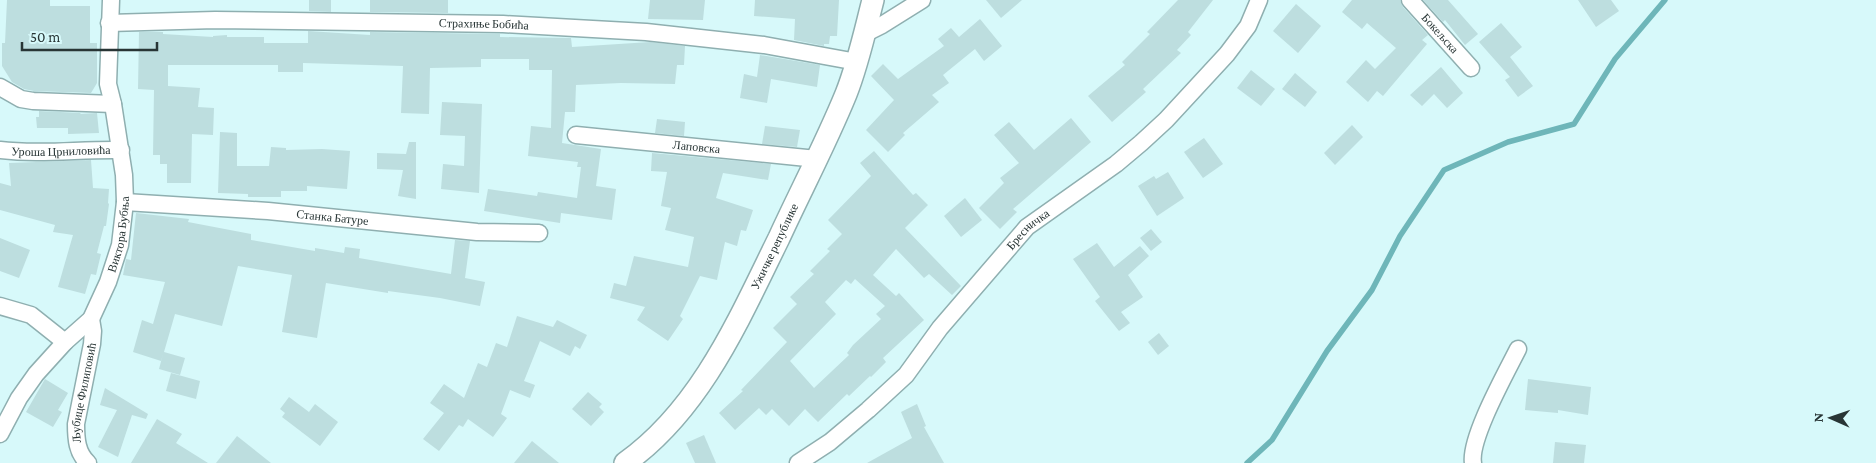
<svg xmlns="http://www.w3.org/2000/svg" width="1876" height="463" viewBox="0 0 1876 463" font-family="'Crimson Pro',serif">
<style>
.lines{fill:none;stroke-linecap:round;stroke-linejoin:round}
.stream{stroke:#6eb6b9;stroke-width:5.5}
.building{fill:#bddedf;fill-rule:evenodd}
.minor-casing{stroke:#8fafb0;stroke-width:19}
.tertiary-casing{stroke:#8fafb0;stroke-width:24}
.minor{stroke:#fff;stroke-width:16}
.tertiary{stroke:#fff;stroke-width:21}
.labels{text-anchor:middle;stroke-width:4.5;stroke-linejoin:round;paint-order:stroke}
.street-label{font-size:12px;fill:#283535;stroke:#d7f9fa}
</style>
<rect width="100%" height="100%" fill="#d7f9fa"/>
<g class="lines">
<polyline class="stream" points="1247,463 1272,440 1327,351 1372,290 1400,236 1444,170 1508,142 1574,124 1615,59 1665,0"/>
</g>
<g class="building">
<polygon points="7,0 50,0 50,6 90,6 90,43 97,43 97,83 91,93 34,91 24,89 12,82 2,66 2,43 5,43"/>
<polygon points="309,0 331,0 331,12 309,11"/>
<polygon points="370,0 448,0 448,13 370,12"/>
<polygon points="650,0 705,0 703,20 648,19"/>
<polygon points="755,0 839,0 837,36 830,36 829,44 824,44 824,46 794,40 795,19 754,16"/>
<polygon points="986,0 1022,0 1001,18"/>
<polygon points="1178,0 1213,0 1188,32 1191,35 1177,50 1181,53 1143,89 1146,92 1112,122 1088,96 1125,65 1122,62 1150,34 1147,32"/>
<polygon points="1352,0 1400,0 1403,7 1428,35 1422,40 1427,44 1383,96 1377,91 1368,102 1346,82 1366,60 1375,69 1396,48 1367,23 1362,29 1342,12"/>
<polygon points="1423,0 1448,0 1478,34 1465,45 1445,20 1443,22"/>
<polygon points="1578,0 1611,0 1619,11 1596,27"/>
<polygon points="1296,4 1321,26 1298,53 1273,31"/>
<polygon points="980,19 1002,46 984,61 975,49 943,75 949,83 932,95 939,102 903,133 905,135 888,152 866,130 894,100 871,76 883,64 898,79 944,46 938,39 951,28 959,37"/>
<polygon points="1501,23 1522,47 1510,57 1533,86 1518,97 1505,80 1510,77 1479,42"/>
<polygon points="308,31 370,35 370,32 500,34 500,37 571,38 572,47 650,42 685,46 684,65 677,65 675,84 621,83 576,85 575,112 565,112 562,143 601,149 596,186 616,189 612,220 561,213 560,223 484,211 488,189 537,196 538,192 577,198 581,167 577,167 578,162 528,156 531,126 551,128 552,70 529,70 529,59 481,59 481,67 430,68 429,114 401,113 403,66 303,63 303,72 278,72 278,65 168,65 168,86 200,88 198,107 214,108 213,135 192,134 191,183 167,183 167,164 160,164 160,155 153,155 154,90 138,89 139,32 163,32 163,34 213,37 213,36 227,35 227,37 264,37 264,43 308,43"/>
<polygon points="760,55 820,65 817,87 771,79 767,103 740,98 744,74 757,77"/>
<polygon points="1441,67 1463,93 1447,108 1434,94 1422,106 1410,95"/>
<polygon points="1251,70 1275,89 1261,106 1237,88"/>
<polygon points="1295,73 1317,92 1305,107 1282,89"/>
<polygon points="442,102 482,104 479,193 441,189 443,164 464,166 465,136 440,135"/>
<polygon points="39,111 81,113 80,114 97,113 99,133 68,134 68,128 37,128 36,117 39,117"/>
<polygon points="1071,118 1091,142 1013,209 1017,212 1000,229 979,208 1004,183 1000,178 1019,163 994,135 1009,122 1034,150"/>
<polygon points="657,119 685,122 684,136 655,133"/>
<polygon points="1352,125 1363,137 1335,165 1324,153"/>
<polygon points="765,126 800,130 797,147 762,144"/>
<polygon points="220,132 237,133 237,166 269,166 271,147 286,148 286,150 322,149 350,151 347,189 307,186 307,191 281,191 281,197 248,197 248,194 218,193"/>
<polygon points="1204,138 1223,164 1203,178 1184,152"/>
<polygon points="409,142 416,142 416,199 398,196 403,170 377,169 377,153 406,154"/>
<path d="M874,151l39,44 3,-2 12,12 -23,23 56,58 -9,9 -23,-21 -5,4 -28,-29 -23,26 23,21 3,-3 25,27 -41,38 3,4 -15,15 -1,-1 -21,20 -2,-2 -29,28 -13,-13 -16,17 -17,-17 -6,6 -7,-7 -24,22 -16,-17 24,-22 -2,-1 46,-48 -14,-14 24,-24 -7,-7 24,-23 -4,-3 20,-20 -3,-2 15,-15 -14,-14 43,-44 -11,-13zM855,279l30,27 -9,8 5,5 -28,26 -6,8 2,2 -35,33 -24,-27 46,-47 -11,-12 21,-22 5,4z"/>
<polygon points="652,153 771,164 768,180 723,173 716,198 753,210 746,231 741,230 737,246 725,242 717,280 700,276 680,316 683,319 668,341 637,320 645,307 610,298 614,283 626,286 634,256 688,267 694,237 665,230 671,208 661,206 667,172 651,171"/>
<polygon points="91,160 93,188 109,189 108,203 109,204 106,226 104,226 97,253 101,254 96,275 91,274 85,294 58,287 73,235 53,232 55,225 0,210 0,183 11,186 9,163"/>
<polygon points="1168,172 1184,198 1157,216 1138,186 1154,176 1156,179"/>
<polygon points="965,198 982,220 961,237 944,216"/>
<polygon points="136,213 189,219 188,222 251,234 251,240 315,251 315,248 344,253 345,247 360,249 359,258 451,274 455,240 470,241 465,278 485,282 480,306 440,298 388,291 388,293 326,283 317,338 282,332 292,275 238,266 222,326 175,314 164,352 185,358 180,375 159,369 163,354 161,361 133,352 142,320 153,324 165,282 123,275 126,259 131,260"/>
<polygon points="1151,229 1162,242 1151,251 1140,238"/>
<polygon points="0,238 30,250 19,278 0,271"/>
<polygon points="1097,243 1114,267 1140,246 1149,256 1128,275 1143,297 1121,312 1130,323 1119,331 1095,301 1100,297 1073,259"/>
<polygon points="517,316 553,327 557,320 587,335 580,349 575,346 570,356 540,341 524,381 535,385 530,398 510,390 501,414 507,418 493,437 468,419 463,427 459,425 439,451 423,439 444,413 430,403 444,384 464,398 478,363 487,367 496,343 507,347"/>
<polygon points="1159,333 1169,346 1158,355 1148,342"/>
<polygon points="171,373 200,381 196,399 166,391"/>
<polygon points="45,379 68,393 58,410 62,412 53,427 26,412"/>
<polygon points="1528,379 1591,387 1588,415 1558,410 1558,413 1525,410"/>
<polygon points="105,388 148,414 146,419 132,415 118,457 98,447 117,410 100,405"/>
<polygon points="588,392 602,404 599,407 604,412 591,426 572,409"/>
<polygon points="289,397 309,412 315,404 338,422 320,446 282,417 285,413 280,409"/>
<polygon points="917,404 926,426 924,427 944,463 867,463 912,438 901,412"/>
<polygon points="157,419 182,434 176,443 208,463 131,463"/>
<polygon points="704,435 716,463 695,463 686,443"/>
<polygon points="237,436 271,463 216,463"/>
<polygon points="532,441 559,463 514,463"/>
<polygon points="1555,442 1586,445 1584,463 1553,463"/>
</g>
<g class="lines">
<g class="minor-casing">
<g id="minor">
<path id="s1" d="M1410,0l61,68"/>
<path id="s2" d="M109,23l106,-3 288,4 143,8 118,13 93,17"/>
<polyline points="864,34 882,25 922,0"/>
<polyline points="0,87 21,99 33,101 113,104"/>
<path id="s3" d="M576,135l241,24"/>
<path id="s4" d="M0,150c40,5 81,-1 121,0"/>
<path id="s5" d="M125,202l143,9 209,21 62,1"/>
<polyline points="0,306 31,315 65,342"/>
<path id="s6" d="M0,434l19,-36 17,-24 29,-32 26,-23 17,-37 12,-37 5,-43 -1,-27 -11,-71 -5,-20 3,-84"/>
<path id="s7" d="M88,463c-11,-10 -12,-24 -12,-39l16,-80 1,-13 -2,-12"/>
<path id="s8" d="M798,463l32,-21 38,-32 38,-35 34,-47 87,-101 89,-63 25,-21 25,-23 61,-66 21,-28 11,-26"/>
<path d="M1473,463c-4,-24 33,-90 45,-114"/>
</g>
</g>
<g class="tertiary-casing">
<g id="tertiary">
<path id="s9" d="M625,463c76,-54 114,-144 154,-225 22,-48 47,-95 67,-144 12,-30 19,-63 27,-94"/>
</g>
</g>
<use href="#minor" class="minor"/>
<use href="#tertiary" class="tertiary"/>
</g>
<g class="labels">
<g class="street-label">
<text dy="4" stroke="none"><textPath href="#s2" startOffset="375">Страхиње Бобића</textPath></text>
<text dy="4" stroke="none"><textPath href="#s1" startOffset="45">Бокељска</textPath></text>
<text dy="4" stroke="none"><textPath href="#s3" startOffset="121">Лаповска</textPath></text>
<text dy="4" stroke="none"><textPath href="#s4" startOffset="61">Уроша Црниловића</textPath></text>
<text dy="4" stroke="none"><textPath href="#s5" startOffset="208">Станка Батуре</textPath></text>
<text dy="4" stroke="none"><textPath href="#s8" startOffset="330">Бресничка</textPath></text>
<text dy="4" stroke="none"><textPath href="#s6" startOffset="238">Виктора Бубња</textPath></text>
<text dy="4" stroke="none"><textPath href="#s9" startOffset="266">Ужичке републике</textPath></text>
<text dy="4" stroke="none"><textPath href="#s7" startOffset="74">Љубице Филиповић</textPath></text>
</g>
</g>
<g transform="translate(1831 418) rotate(272)" stroke="#d7f9fa" stroke-width="4" paint-order="stroke">
<path d="M0-4L9 19L0 12L-9 19Z" fill="#283535"/>
<text y="-8" font-size="14" font-weight="bold" text-anchor="middle" fill="#283535">N</text>
</g>
<path d="M22 42v8h135v-8" fill="none" stroke="#283535" stroke-width="2.5"/>
<text x="30" y="42" font-size="15" fill="#283535" stroke="#d7f9fa" stroke-width="4" paint-order="stroke">50 m</text>
</svg>
